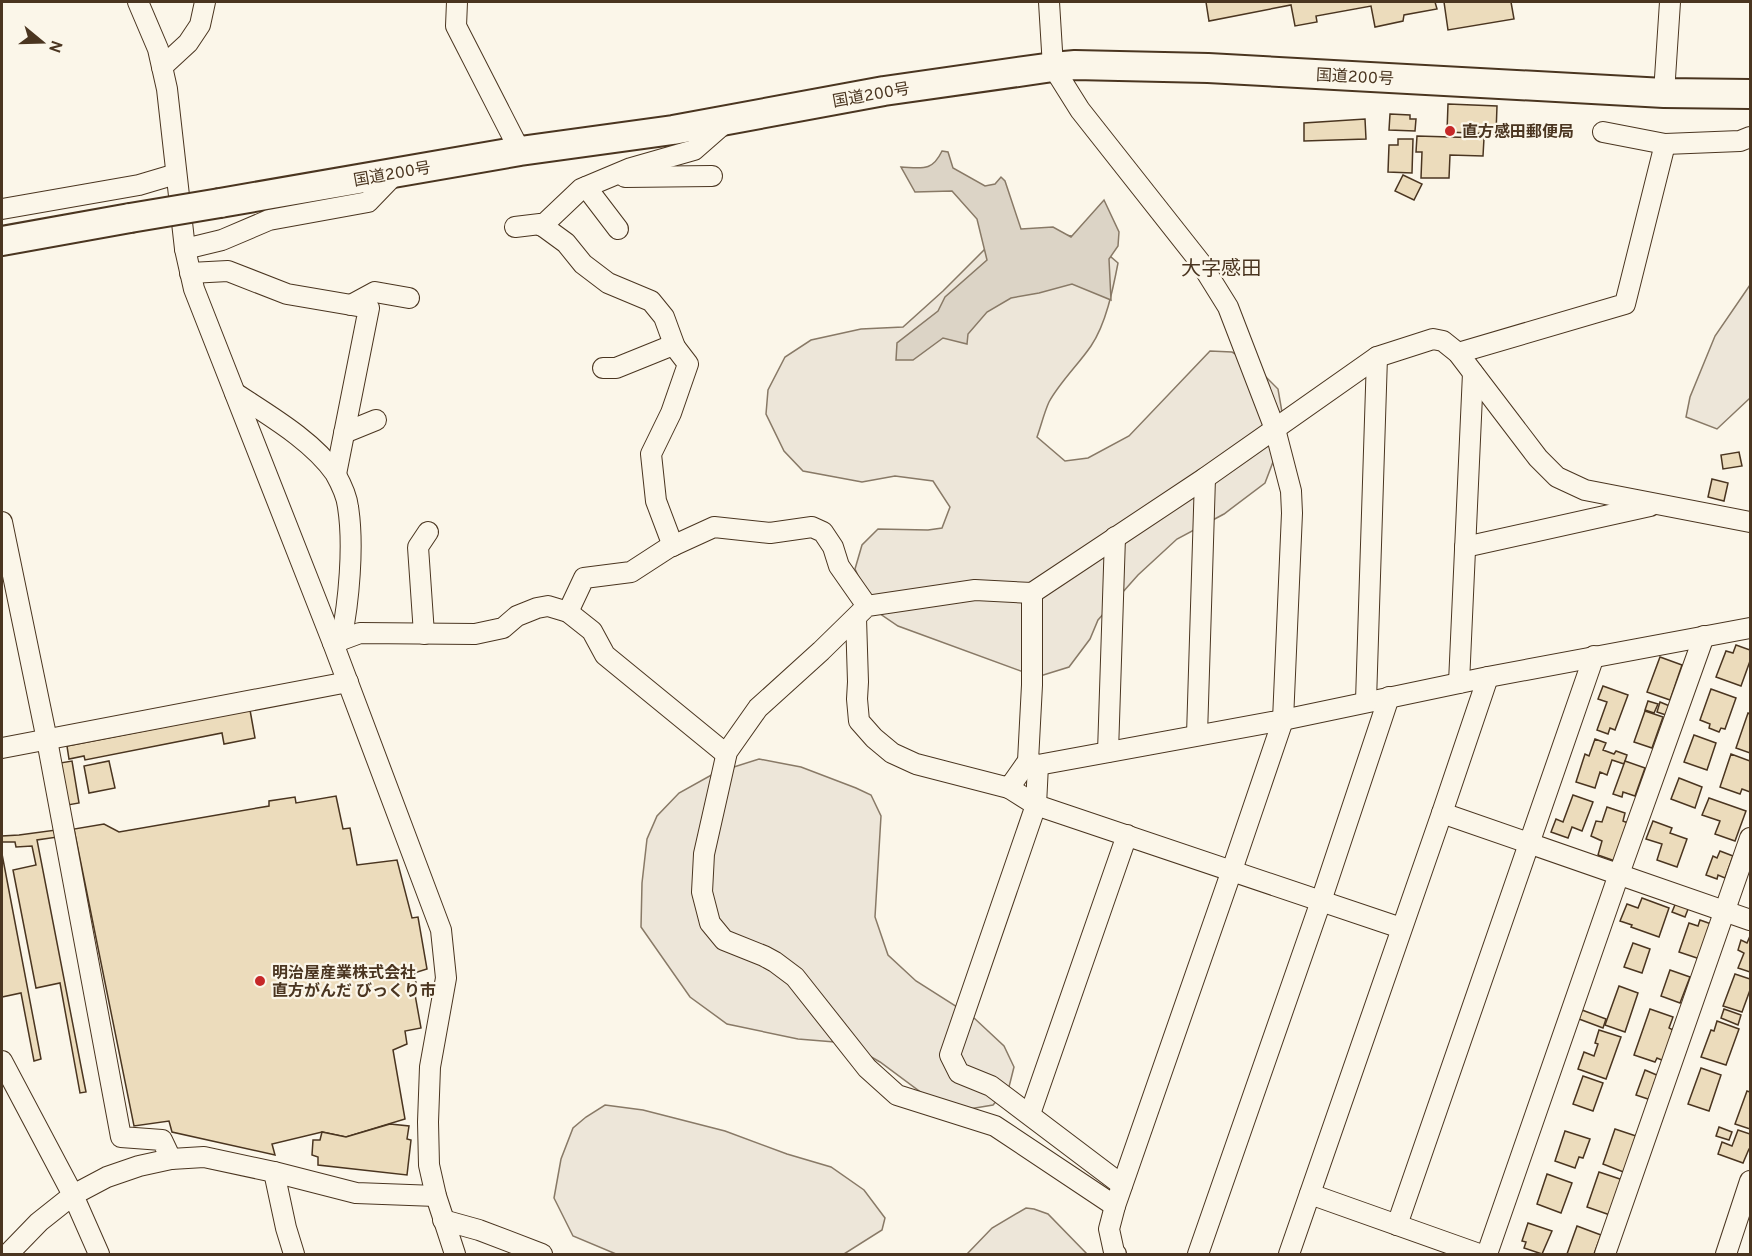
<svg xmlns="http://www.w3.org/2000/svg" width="1752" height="1256" viewBox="0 0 1752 1256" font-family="Overpass,'Noto Sans JP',sans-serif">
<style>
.green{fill:#ede6d9;stroke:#887966;stroke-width:1.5}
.water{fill:#dcd4c6;stroke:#887966;stroke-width:1.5}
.building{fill:#ecdcbc;stroke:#4a3520;stroke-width:1.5}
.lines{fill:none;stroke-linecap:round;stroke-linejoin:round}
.minor-casing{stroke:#4a3520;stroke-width:22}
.highway-casing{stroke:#4a3520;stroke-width:32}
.minor{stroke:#fbf6e9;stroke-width:20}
.highway{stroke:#fbf6e9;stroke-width:28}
.highway-bridge-casing{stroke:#4a3520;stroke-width:32;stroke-linecap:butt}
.highway-bridge{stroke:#fbf6e9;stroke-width:28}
.poi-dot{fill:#c62828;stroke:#fbf6e9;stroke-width:2}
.labels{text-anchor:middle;stroke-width:4.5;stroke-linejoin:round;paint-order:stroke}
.street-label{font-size:16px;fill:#4a3520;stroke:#fbf6e9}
.poi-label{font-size:16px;font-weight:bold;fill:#4a3520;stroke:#fbf6e9;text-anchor:start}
.quarter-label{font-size:20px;fill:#4a3520;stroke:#fbf6e9}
</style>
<rect width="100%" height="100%" fill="#fbf6e9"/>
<g class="green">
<path d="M1045,232l33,5 18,7 22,19c-5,26 -12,61 -27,83 -13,19 -31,36 -42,56 -5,11 -8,24 -12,35l28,24 23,-3 41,-22 81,-85 22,1 22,13 24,24 4,23 -6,42 -11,29 -41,31 -47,25 -39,36 -40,45 -8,19 -21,28 -32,10 -139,-51 -25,-17 -18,-40 7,-24 16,-16 50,1 14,-2 8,-21 -17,-26 -38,-5 -33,6 -59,-11 -19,-20 -18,-37 2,-24 17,-33 26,-17 50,-11 42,-2 40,-36 51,-51z"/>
<polygon points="1750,285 1750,398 1717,429 1686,417 1690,397 1715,336"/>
<polygon points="759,759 801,767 856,788 871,795 881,816 875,917 888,955 916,981 973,1017 1004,1046 1014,1067 1009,1087 993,1105 963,1110 926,1096 880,1062 847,1043 798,1039 727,1024 690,997 641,927 642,883 647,839 657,816 679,793 715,773"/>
<polygon points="605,1105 643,1110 725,1131 787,1154 831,1167 864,1190 885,1218 882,1230 844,1254 616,1254 573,1236 554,1198 561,1159 573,1128 586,1117"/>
<polygon points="1026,1208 1034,1209 1048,1214 1087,1254 967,1254 992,1228"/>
</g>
<path class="water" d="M942,151l6,1 5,16 32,18 10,-2 6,-7 4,4 16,48 32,-2 18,10 33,-37 15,32 -1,14 -9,13 2,41 -39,-16 -33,9 -28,5 -24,14 -19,22 -1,10 -24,-6 -30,22h-17l1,-17 41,-32 7,-14 42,-37 -10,-41 -25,-28 -37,1 -14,-25c21,1 31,5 41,-16z"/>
<g class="building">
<polygon points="1206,2 1435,2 1437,9 1404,15 1403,21 1375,27 1371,6 1316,16 1317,22 1295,26 1291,5 1209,21"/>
<polygon points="1444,2 1511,2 1514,19 1448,30"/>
<polygon points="1448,104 1497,106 1496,134 1447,132"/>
<polygon points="1390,114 1410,115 1410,119 1416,119 1415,131 1389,130"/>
<polygon points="1365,119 1366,139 1304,141 1304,123"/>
<polygon points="1417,136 1484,138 1483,156 1450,155 1449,178 1421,178 1422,152 1416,152"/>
<polygon points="1398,139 1413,139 1412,173 1388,172 1389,145 1398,145"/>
<polygon points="1403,175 1422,184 1414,200 1395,191"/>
<polygon points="1739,452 1742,466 1723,469 1721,455"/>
<polygon points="1712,479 1728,483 1724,501 1708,497"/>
<polygon points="1736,645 1750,650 1750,661 1741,686 1716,677 1726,651 1733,653"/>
<polygon points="1660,657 1682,665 1670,700 1647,692"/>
<polygon points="1603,686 1628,695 1615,730 1610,728 1608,734 1597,730 1607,702 1598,699"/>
<polygon points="1711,689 1736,698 1725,729 1721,728 1719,732 1709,728 1710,724 1700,720"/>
<polygon points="1648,701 1658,704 1654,713 1645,710"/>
<polygon points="1660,702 1672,707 1669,716 1657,712"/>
<polygon points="250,710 255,738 224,744 222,733 85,760 84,756 69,759 67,746"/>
<polygon points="1645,711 1663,717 1652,748 1634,742"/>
<polygon points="1748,713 1750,714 1750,753 1736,748"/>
<polygon points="1694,735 1716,743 1707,770 1684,762"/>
<polygon points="1595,739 1606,743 1603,750 1614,754 1616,751 1627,755 1624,764 1612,760 1607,775 1600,772 1595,788 1576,782 1585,754 1589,756"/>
<polygon points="1731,754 1750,761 1750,792 1742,789 1740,794 1720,787"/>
<polygon points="72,761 79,803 68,805 60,763"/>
<polygon points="109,761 115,788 89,793 84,766"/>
<polygon points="1625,761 1645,768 1635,796 1623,792 1622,797 1613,794"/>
<polygon points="1679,778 1702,787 1695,808 1671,799"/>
<polygon points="1573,795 1593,802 1582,831 1572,827 1568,838 1551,832 1556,819 1563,822"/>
<polygon points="336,796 343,829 350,828 357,865 397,860 412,918 418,917 427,969 414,973 417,988 414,989 421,1028 405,1031 407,1044 393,1050 405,1119 346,1137 322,1132 272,1144 275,1155 172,1132 169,1121 134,1126 74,829 104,824 119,832 269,806 269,801 295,797 296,803"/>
<polygon points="1709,798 1746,811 1735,841 1715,834 1720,821 1702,815"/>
<polygon points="1607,807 1625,813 1623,821 1628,823 1615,861 1598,855 1602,841 1591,836 1596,821 1602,822"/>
<polygon points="1653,821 1672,828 1670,833 1687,839 1677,867 1657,860 1662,844 1646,839"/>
<polygon points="56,830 58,837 37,840 86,1092 80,1093 60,983 36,988 13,870 36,865 32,846 16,847 15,842 2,842 2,836 19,835"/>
<polygon points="1720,851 1733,856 1725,878 1718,875 1717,879 1706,875 1713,856 1717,858"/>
<polygon points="2,854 41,1059 34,1061 21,993 2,997"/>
<polygon points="1642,898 1669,908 1659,937 1631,927 1632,925 1620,921 1627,904 1638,908"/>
<polygon points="1677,900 1690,904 1685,917 1672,912"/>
<polygon points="1700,920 1714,925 1700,959 1679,952 1689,923 1698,926"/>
<polygon points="1750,936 1750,972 1738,968 1744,953 1738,950 1741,940 1747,943"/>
<polygon points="1633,943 1650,949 1642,973 1624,967"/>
<polygon points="1670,970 1690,977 1680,1003 1661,996"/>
<polygon points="1735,974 1750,979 1750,990 1742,1012 1723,1006"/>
<polygon points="1619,986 1638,993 1625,1032 1605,1025"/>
<polygon points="1650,1009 1673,1017 1669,1028 1675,1031 1664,1061 1657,1058 1655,1062 1634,1055"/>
<polygon points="1724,1009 1741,1015 1738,1025 1721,1018"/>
<polygon points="1582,1010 1606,1019 1603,1028 1579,1019"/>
<polygon points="1717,1021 1739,1029 1726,1065 1701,1057 1711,1030 1714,1031"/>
<polygon points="1599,1030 1621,1037 1606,1079 1578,1069 1584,1052 1594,1056 1598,1044 1595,1043"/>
<polygon points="1701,1068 1721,1075 1709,1111 1688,1104"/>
<polygon points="1645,1070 1659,1076 1651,1100 1636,1095"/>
<polygon points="1583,1076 1603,1083 1593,1111 1573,1104"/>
<polygon points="1747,1091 1750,1092 1750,1129 1735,1124"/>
<polygon points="390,1124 409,1126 407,1139 411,1140 407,1175 318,1165 318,1157 312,1155 313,1140 320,1140 322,1132 346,1137"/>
<polygon points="1719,1127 1732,1132 1729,1140 1716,1136"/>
<polygon points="1615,1129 1639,1137 1626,1173 1603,1164"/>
<polygon points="1738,1130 1750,1134 1750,1149 1749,1149 1743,1163 1718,1154 1722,1142 1732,1146"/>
<polygon points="1565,1131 1590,1139 1583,1158 1579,1157 1575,1168 1555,1161"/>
<polygon points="1599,1172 1623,1180 1610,1215 1587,1207"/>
<polygon points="1547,1174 1572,1183 1561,1213 1537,1204"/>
<polygon points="1528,1223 1552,1231 1542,1254 1524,1248 1526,1242 1522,1241"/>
<polygon points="1577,1226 1601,1235 1594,1254 1567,1254"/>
</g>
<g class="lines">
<g class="minor-casing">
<g id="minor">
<polyline points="138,2 158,49 167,89 185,249 194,289 333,643 441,930 446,978 430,1067 428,1122 429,1165 436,1196 455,1254"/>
<polyline points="457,2 456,26 520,151"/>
<polyline points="1049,2 1053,67 1080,110 1200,262 1228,307 1275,429 1291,491 1292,513 1283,720 1232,870 1115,1206 1109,1229 1114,1252 1116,1254"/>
<polyline points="162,67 188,43 200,25 205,2"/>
<polyline points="1664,93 1670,2"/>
<polyline points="1603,132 1665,144 1740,141 1750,137"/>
<polyline points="625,177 712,176"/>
<polyline points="586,187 618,229"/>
<polyline points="2,209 139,185 176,174"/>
<polyline points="542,226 581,189 631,168 694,150 726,122"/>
<polyline points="515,227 540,224 566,243 583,264 608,283 651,301 664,317 675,347"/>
<polyline points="185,249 222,240 269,220 368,202 396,173"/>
<polyline points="190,273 228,271 287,294 369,308 336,474"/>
<polyline points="351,305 375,292 409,298"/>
<polyline points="1458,353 1625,304 1665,144"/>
<polyline points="603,368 616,368 668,347 675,347 688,364 671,413 651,454 656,501 673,546"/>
<path d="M235,393c33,22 77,47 100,80 5,9 12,24 13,34 6,38 1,95 -7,133"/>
<polyline points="344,433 376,420"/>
<polyline points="2,522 47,740 121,1137 162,1140 171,1159"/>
<polyline points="1465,547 1650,506"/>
<polyline points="1032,593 975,590 867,606 821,651 758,708 727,752 704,854 702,892 710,923 724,940 764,956 775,962 795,977 867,1068 897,1095 995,1126 1115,1206"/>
<polyline points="568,612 584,578 631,572 668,548 714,527 770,533 812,527 823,532 833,547 839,566 867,606"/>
<polyline points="856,618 858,682 857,699 859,721 874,738 892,753 916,764 1009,788 1028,761 1032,685 1032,593 1205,478 1377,357 1433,339 1443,341 1458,353 1538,458 1557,477 1585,490 1750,522"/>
<polyline points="424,634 418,547 428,532"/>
<polyline points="333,643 360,633 475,634 503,628 517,616 537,608 548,606 568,612 592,631 605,655 726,754"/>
<polyline points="1459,683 1473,373"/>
<polyline points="1366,701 1377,357"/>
<polyline points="1197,735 1205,478"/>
<polyline points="2,748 348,682"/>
<polyline points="1108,752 1115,537"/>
<polyline points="1028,761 1038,765 1283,720 1488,677 1750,628"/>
<polyline points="1038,765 1036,805 1401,928"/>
<polyline points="1009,788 1036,805 950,1055 959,1073 991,1086 1122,1185"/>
<polyline points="1442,813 1750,920"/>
<polyline points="2,1061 73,1195 99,1254"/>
<polyline points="1030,1114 1127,835"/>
<polyline points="274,1172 286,1228 294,1254"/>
<polyline points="1310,1194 1479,1254"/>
<polyline points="443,1220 479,1230 542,1254"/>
<polyline points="1397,1225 1594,656"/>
<polyline points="8,1254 39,1222 73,1195 107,1177 139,1166 171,1159 204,1157 274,1172 356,1193 436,1196"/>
<polyline points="1198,1254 1321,901 1389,697"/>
<polyline points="1289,1254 1442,813 1488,677"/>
<polyline points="1487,1254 1619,874 1704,636"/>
<polyline points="1605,1254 1750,838"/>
<polyline points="1726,1254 1750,1181"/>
</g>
</g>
<g class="highway-casing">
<g id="highway">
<polyline points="220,203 520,151 673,130 884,91 1053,67 1075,65 1208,68 1664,93 1750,94"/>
<polyline points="2,241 130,218"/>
</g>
</g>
<use href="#minor" class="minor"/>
<use href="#highway" class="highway"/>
<g class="highway-bridge-casing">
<polyline id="highway-bridge" points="130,218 220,203"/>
</g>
<use href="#highway-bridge" class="highway-bridge"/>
</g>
<g class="poi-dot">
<circle cx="1450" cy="131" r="6"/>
<circle cx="260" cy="981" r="6"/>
</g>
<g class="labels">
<g class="street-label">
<text transform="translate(1355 76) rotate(3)" y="6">国道200号</text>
<text transform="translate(871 94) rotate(-10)" y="6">国道200号</text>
<text transform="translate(392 173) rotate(-10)" y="6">国道200号</text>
</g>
<g class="poi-label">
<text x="1462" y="137">直方感田郵便局</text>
<text x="272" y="978">明治屋産業株式会社<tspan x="272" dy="18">直方がんだ びっくり市</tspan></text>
</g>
<g class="quarter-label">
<text x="1221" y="275">大字感田</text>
</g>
</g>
<rect width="1752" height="1256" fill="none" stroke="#4a3520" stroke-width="6"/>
<g transform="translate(42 42) rotate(109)" stroke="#fbf6e9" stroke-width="4.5" paint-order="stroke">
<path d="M0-4.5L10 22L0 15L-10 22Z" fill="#4a3520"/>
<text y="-9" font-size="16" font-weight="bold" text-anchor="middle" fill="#4a3520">N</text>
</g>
</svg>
